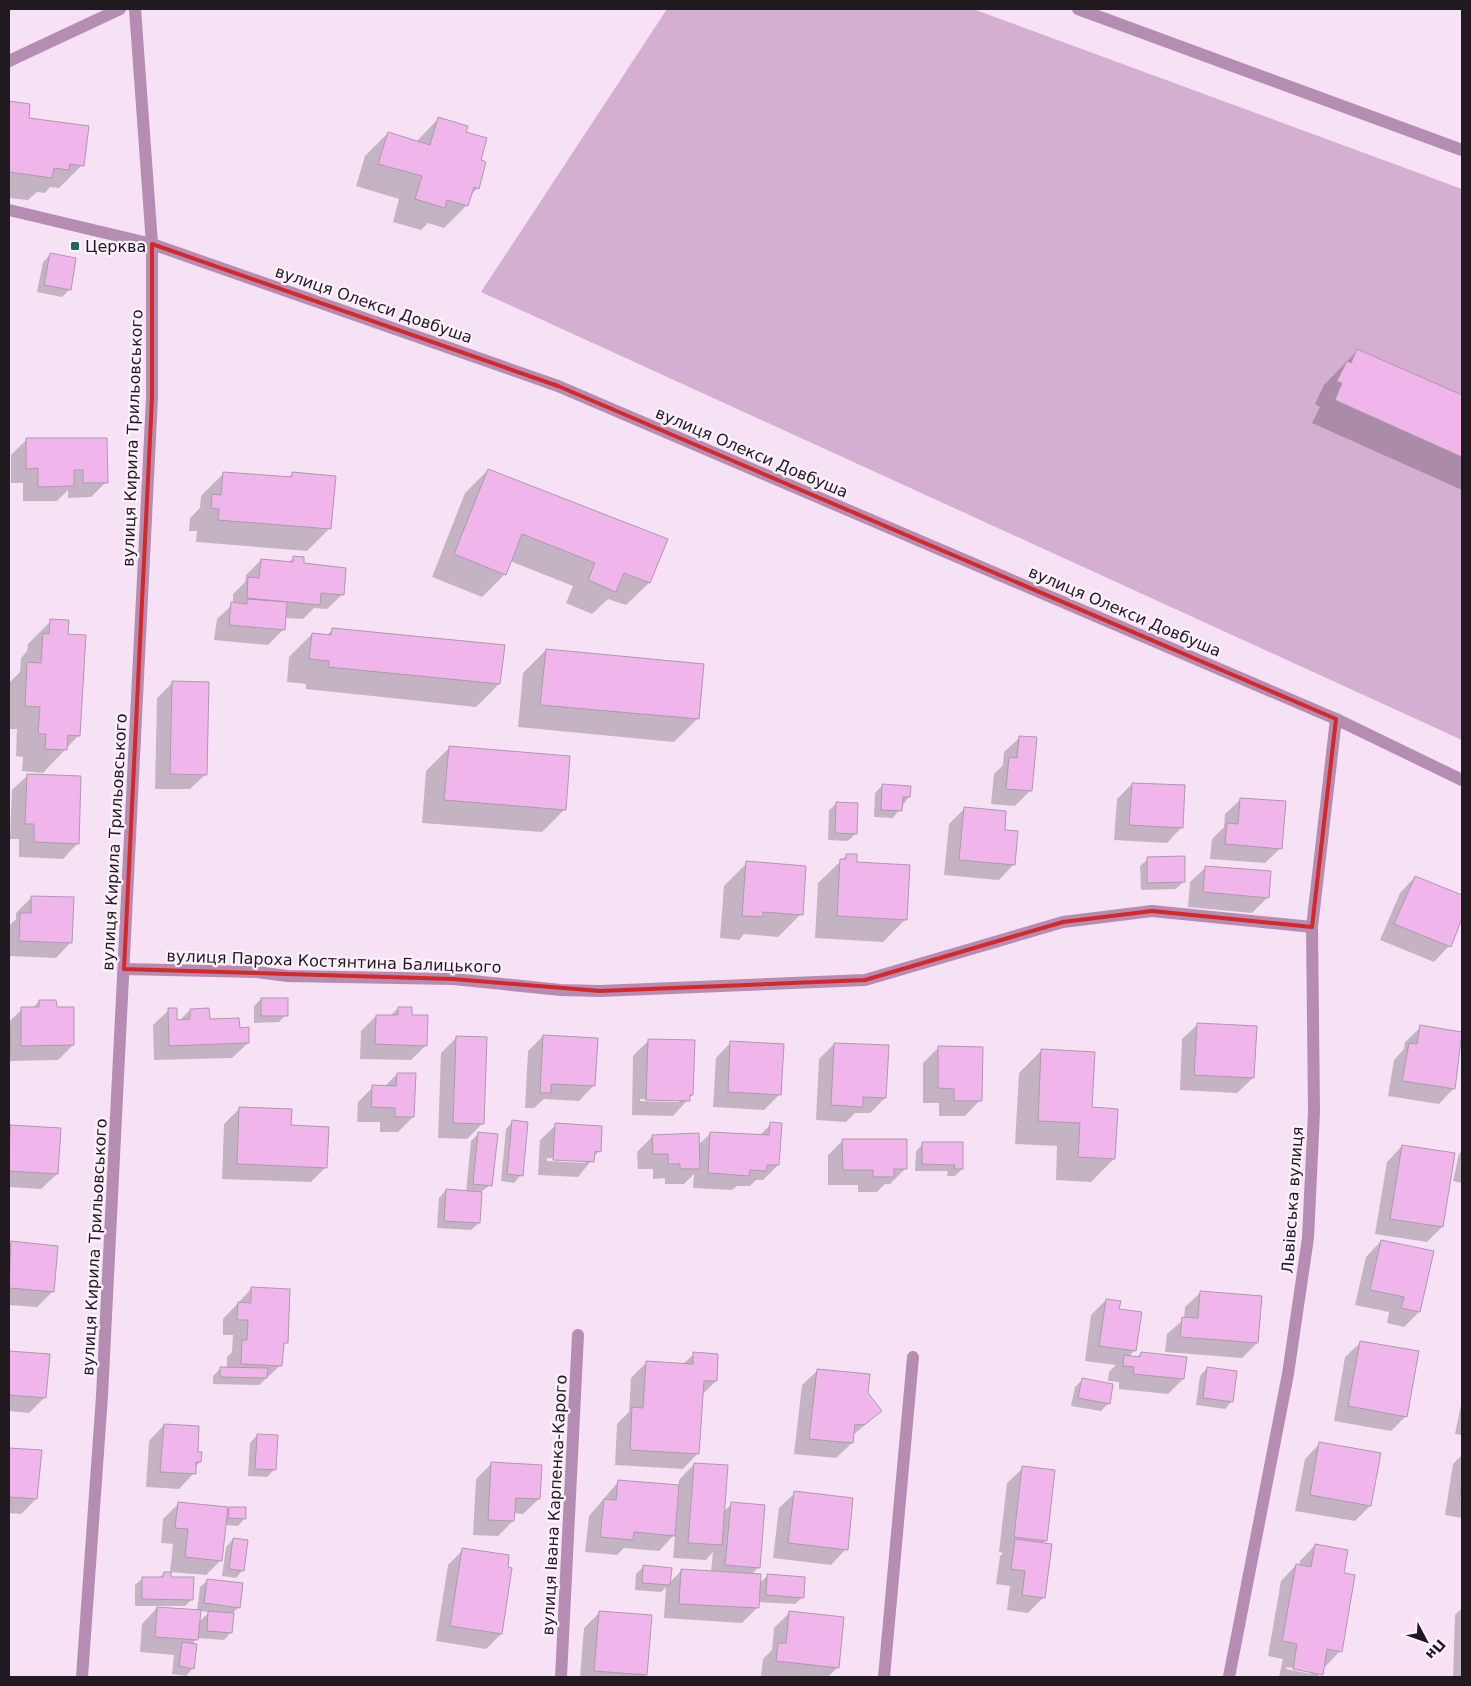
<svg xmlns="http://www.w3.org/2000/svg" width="1471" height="1686" viewBox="0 0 1471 1686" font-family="'DejaVu Sans',sans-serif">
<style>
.green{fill:#d5afd2}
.shadow{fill:#0003;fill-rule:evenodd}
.building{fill:#f0b5eb;stroke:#ad9aab}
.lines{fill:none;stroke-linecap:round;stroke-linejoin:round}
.service{stroke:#b58db2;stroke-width:12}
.minor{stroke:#b58db2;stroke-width:12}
.marked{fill:none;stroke:#d62828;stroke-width:4;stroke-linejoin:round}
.poi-dot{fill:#21675b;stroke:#fef2fd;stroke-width:2}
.labels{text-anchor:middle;stroke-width:4.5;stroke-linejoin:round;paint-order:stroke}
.poi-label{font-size:16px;fill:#20191f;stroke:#fef2fd;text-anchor:start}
.street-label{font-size:16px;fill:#20191f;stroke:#fef2fd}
</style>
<rect width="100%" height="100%" fill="#f6e2f4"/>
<polygon class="green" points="667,9 973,9 1462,189 1462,740 481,292"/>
<g class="shadow">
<polygon points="9,102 29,105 27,119 82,165 59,188 50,187 45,193 37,192 28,200 9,198"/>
<polygon points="438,119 464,133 479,161 478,188 469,196 467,205 444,228 428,223 421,230 393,222 399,199 356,186 365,156 388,133 416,142"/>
<polygon points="50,255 70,289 62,297 37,292 43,262"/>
<polygon points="1358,350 1462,397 1462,490 1312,423 1320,407 1315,404 1324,385"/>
<polygon points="26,440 106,482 91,497 68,498 68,490 57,501 23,501 23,483 11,483 11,455"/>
<polygon points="488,470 666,539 649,583 626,605 608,599 592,614 566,603 573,586 510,561 505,574 482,597 432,577 465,493"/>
<polygon points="224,473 288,478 293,473 330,528 307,551 196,542 197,531 189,531 190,518 200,508 201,496"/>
<polygon points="294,557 343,594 327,609 314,608 303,619 285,618 284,629 268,645 214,640 217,619 233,604 233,594 245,582 246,575 261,560 289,562"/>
<polygon points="51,621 67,635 79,735 43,773 22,771 23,757 16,756 17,729 9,729 9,683 20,672 21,658 27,651 28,644"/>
<polygon points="333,629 503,647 499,684 476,707 306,689 306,684 287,682 289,657 312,634 326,636"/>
<polygon points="546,650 703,665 697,719 674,742 518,727 523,673"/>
<polygon points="173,682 206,774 190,789 155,789 157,698"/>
<polygon points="1020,737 1030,791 1015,806 991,804 994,774 1003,765 1004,752"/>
<polygon points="449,748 565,809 542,832 422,823 426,771"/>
<polygon points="28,775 78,843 63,859 19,857 19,839 10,839 12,790"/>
<polygon points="1132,784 1182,827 1167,843 1114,840 1117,799"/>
<polygon points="882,786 909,797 893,818 874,817 875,793"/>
<polygon points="1241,799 1281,848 1265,863 1210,859 1212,839 1224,827 1225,814"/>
<polygon points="837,803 855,834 848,841 828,840 829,810"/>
<polygon points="964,809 1003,831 1014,864 999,880 944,875 949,824"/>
<polygon points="847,855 906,919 883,942 815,938 818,883"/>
<polygon points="1148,859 1184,881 1176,889 1141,890 1140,866"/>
<polygon points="747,863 801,914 778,937 744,934 739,940 720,938 724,886"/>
<polygon points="1206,867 1267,898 1252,913 1188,907 1190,882"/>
<polygon points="1415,877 1462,897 1462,915 1449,946 1434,962 1380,940 1400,893"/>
<polygon points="32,897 71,942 56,958 9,956 9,926 16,919 16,913"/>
<polygon points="261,999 286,1015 279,1022 254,1023 254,1006"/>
<polygon points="39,1001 55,1009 73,1045 58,1060 9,1061 9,1022 22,1009 32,1009"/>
<polygon points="398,1008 411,1016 426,1045 411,1060 360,1059 361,1031 376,1016 390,1016"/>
<polygon points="169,1010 176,1021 179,1021 190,1010 208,1020 238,1029 248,1043 232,1058 154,1060 153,1025"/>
<polygon points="1198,1024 1256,1027 1253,1078 1237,1093 1180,1090 1182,1039"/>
<polygon points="1421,1027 1462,1033 1454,1088 1439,1104 1388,1096 1394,1060 1404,1049 1405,1042"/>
<polygon points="543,1036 594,1085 579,1101 544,1099 534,1108 525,1108 528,1051"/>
<polygon points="457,1037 482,1124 467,1139 438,1138 441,1053"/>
<path d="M649,1040l43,55 -19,21 -41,-1 1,-59zM640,1099l39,1v2l-39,-1z"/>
<polygon points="731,1042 780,1094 764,1110 713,1107 716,1058"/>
<polygon points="834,1044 885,1098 870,1113 855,1113 846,1122 816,1120 819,1059"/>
<polygon points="939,1047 980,1100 965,1116 939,1116 939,1103 923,1103 923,1063"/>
<polygon points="1042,1050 1091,1109 1114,1159 1091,1182 1056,1180 1057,1146 1015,1144 1019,1073"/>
<polygon points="397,1074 413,1117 398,1132 380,1132 380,1122 357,1122 358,1102 373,1087 384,1087"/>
<polygon points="240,1108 290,1127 326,1167 311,1182 222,1179 224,1124"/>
<polygon points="513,1121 521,1175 514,1183 501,1181 506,1129"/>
<polygon points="771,1124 778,1165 763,1180 756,1180 750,1186 737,1186 732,1190 693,1188 694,1174 684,1184 665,1184 665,1178 653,1179 653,1169 638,1169 637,1152 653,1136 698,1145 711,1133 759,1136"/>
<path d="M556,1125l43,26 -21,26 -40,-2 2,-35zM547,1158l40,2 -2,3 -38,-2z"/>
<polygon points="11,1126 57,1174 41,1189 9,1187 9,1128"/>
<polygon points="479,1133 490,1185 481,1192 479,1223 471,1230 437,1228 439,1198 446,1190 466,1192 471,1141"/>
<polygon points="843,1140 906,1168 890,1184 885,1184 877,1192 858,1192 858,1185 828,1185 828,1155"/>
<polygon points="923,1144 962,1169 955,1176 947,1176 948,1171 915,1171 916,1151"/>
<polygon points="1402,1146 1442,1227 1427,1242 1375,1234 1387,1162"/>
<polygon points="1462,1150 1462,1183 1453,1181 1459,1154"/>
<polygon points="1381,1241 1419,1312 1404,1327 1387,1323 1389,1312 1355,1305 1366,1257"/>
<polygon points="12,1243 52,1292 37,1307 9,1305 9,1245"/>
<polygon points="252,1288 286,1342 282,1347 281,1365 259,1385 213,1384 213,1376 221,1368 227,1368 227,1357 232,1352 233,1335 223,1335 223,1319"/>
<polygon points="1201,1292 1257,1343 1242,1358 1165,1352 1167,1334 1184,1319 1185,1307"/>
<polygon points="1106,1300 1118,1310 1135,1350 1128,1357 1136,1358 1141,1353 1183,1379 1168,1394 1119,1389 1119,1382 1108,1381 1109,1372 1116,1365 1085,1361 1091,1315"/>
<polygon points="1361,1342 1406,1416 1391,1431 1334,1421 1345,1357"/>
<polygon points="9,1352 48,1355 45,1397 29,1413 9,1411"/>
<polygon points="694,1354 716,1381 702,1395 698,1453 683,1469 615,1465 617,1424 629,1412 631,1378 647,1362 683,1364"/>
<polygon points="1207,1368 1232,1401 1225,1409 1196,1405 1200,1376"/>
<polygon points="818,1370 867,1393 881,1411 852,1436 852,1443 836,1458 794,1454 802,1385"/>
<polygon points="1082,1380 1109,1403 1101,1411 1071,1406 1075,1387"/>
<polygon points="1462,1400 1462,1435 1455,1434"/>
<polygon points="164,1425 196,1453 200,1462 195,1467 194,1473 179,1489 146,1487 149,1441"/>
<polygon points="257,1435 275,1469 267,1477 248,1476 250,1443"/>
<polygon points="1320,1443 1379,1454 1370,1506 1355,1521 1295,1511 1305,1459"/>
<polygon points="9,1449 40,1451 36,1499 21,1514 9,1513"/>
<polygon points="1462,1455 1462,1518 1445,1515 1453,1464"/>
<polygon points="492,1463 539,1499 523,1514 513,1513 513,1521 498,1536 473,1535 476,1479"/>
<polygon points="694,1464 723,1512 732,1504 759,1567 751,1575 759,1584 767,1576 803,1597 795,1604 758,1602 757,1608 742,1623 664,1618 666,1587 661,1592 635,1590 636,1574 644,1566 669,1583 682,1570 711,1572 713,1552 706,1560 673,1558 675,1534 659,1551 624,1548 617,1555 585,1552 589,1516 618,1482 678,1487 679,1480"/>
<polygon points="1023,1468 1046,1541 1042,1544 1043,1598 1028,1613 1007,1610 1010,1586 996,1584 1000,1556 1003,1553 999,1552 1007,1483"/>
<polygon points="795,1493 846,1549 831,1565 773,1558 779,1508"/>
<polygon points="178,1504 226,1512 229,1508 245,1518 238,1526 224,1525 221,1560 206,1575 170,1572 173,1544 161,1543 163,1519"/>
<polygon points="233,1539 243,1570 236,1578 222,1576 226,1547"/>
<path d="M1315,1545l28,29 -3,77 -15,16 -2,-1 -5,11h-39l4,-18 -15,-3 13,-75 15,-16 3,1 1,-5zM1287,1667l24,4v3l-25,-5z"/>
<polygon points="463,1550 501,1634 486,1649 436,1641 448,1565"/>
<polygon points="164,1573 192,1599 185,1606 135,1606 135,1585 143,1578 159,1578"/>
<path d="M208,1580l31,27 -6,6 -2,19 -7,8 -27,-2 -5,7 1,23 -7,8 -14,-2 2,-19 -34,-3 2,-28 15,-16 40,3 3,-24zM200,1611l9,1 -10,10z"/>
<polygon points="1462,1608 1462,1677 1453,1677 1455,1615"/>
<polygon points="599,1613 646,1675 644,1677 580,1677 584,1628"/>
<polygon points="789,1613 838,1667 828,1677 761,1676 763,1659 772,1650 774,1628"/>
</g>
<g class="building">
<polygon points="9,101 30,104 29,118 89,126 84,166 70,164 69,170 54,168 52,178 9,172"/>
<polygon points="438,117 468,126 466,132 487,138 481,160 486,162 479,189 474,187 468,206 447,200 445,208 415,199 422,176 378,164 388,132 430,145"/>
<polygon points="50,253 76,258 71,290 44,285"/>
<polygon points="1357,349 1462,395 1462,457 1335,400 1342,383 1337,381 1347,361 1351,363"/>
<polygon points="26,438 107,438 108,483 83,483 83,470 74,470 74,486 38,487 38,468 26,469"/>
<polygon points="488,469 668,539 650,583 624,573 616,592 588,580 595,563 522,534 506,575 454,554"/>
<polygon points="223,472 292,477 292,472 336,476 331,529 218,520 219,509 211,508 212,494 221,495"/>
<polygon points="293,556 304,557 304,563 346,568 344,595 321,593 320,605 247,598 248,577 259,578 261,559 293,562"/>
<polygon points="247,599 287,602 285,630 229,625 231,602 247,604"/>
<polygon points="50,619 69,620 68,634 86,635 80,736 68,735 67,750 45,749 46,734 38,734 40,707 25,706 27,662 41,663 43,633 49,634"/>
<polygon points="332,628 505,645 500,684 328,667 329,661 309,659 312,633 331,635"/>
<polygon points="546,649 704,664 699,719 540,705"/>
<polygon points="172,681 209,682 207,775 170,774"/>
<polygon points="1019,736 1037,737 1032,791 1006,789 1009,757 1017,758"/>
<polygon points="449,746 570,756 566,810 444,800"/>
<polygon points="27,774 81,776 79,844 34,842 34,824 25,824"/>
<polygon points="1132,783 1185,785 1183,828 1129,825"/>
<polygon points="882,784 911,786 910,797 903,797 902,811 881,810"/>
<polygon points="1240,798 1286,801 1282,849 1225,844 1227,823 1238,824"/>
<polygon points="836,802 858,803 857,834 835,833"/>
<polygon points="964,807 1006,811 1005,830 1018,831 1015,865 959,860"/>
<polygon points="846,854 857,854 857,862 910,865 907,920 837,916 840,859 846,859"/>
<polygon points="1185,856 1185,882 1147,883 1147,857"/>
<polygon points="746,861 806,866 803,915 763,912 763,917 742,916"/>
<polygon points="1205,866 1271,871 1269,898 1203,892"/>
<polygon points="1415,876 1462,895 1462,918 1451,947 1394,924"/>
<polygon points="31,896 74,897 72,943 19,941 20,913 31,913"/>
<rect x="261" y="998" width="27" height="18"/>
<polygon points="39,1000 56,1000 57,1007 74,1007 74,1045 21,1046 21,1007 39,1007"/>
<polygon points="398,1007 412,1007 412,1015 428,1015 427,1046 375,1044 376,1015 398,1015"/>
<polygon points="168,1008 177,1008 177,1020 190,1019 190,1009 209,1008 210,1019 239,1018 240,1028 249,1027 249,1043 169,1046"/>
<polygon points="1197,1023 1257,1026 1254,1078 1194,1075"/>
<rect x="9" y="1025" width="1" height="29"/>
<polygon points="1420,1025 1462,1032 1455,1089 1402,1081 1409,1043 1417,1044"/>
<polygon points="543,1035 598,1038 595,1086 551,1084 551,1093 540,1093"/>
<polygon points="456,1036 487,1037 484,1124 453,1123"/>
<polygon points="648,1039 695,1040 693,1095 690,1095 690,1101 646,1100"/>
<polygon points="730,1041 784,1044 781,1095 728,1092"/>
<polygon points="834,1043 889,1045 886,1098 863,1097 863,1107 831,1105"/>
<polygon points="938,1046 983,1047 982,1101 954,1101 954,1089 938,1088"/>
<polygon points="1041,1049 1095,1052 1092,1107 1118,1109 1115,1159 1078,1157 1080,1123 1038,1121"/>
<polygon points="397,1073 416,1073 414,1117 395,1117 395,1108 371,1107 372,1085 396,1086"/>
<polygon points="239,1107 292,1109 291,1125 329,1127 327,1168 237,1164"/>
<polygon points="512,1120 528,1122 523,1176 507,1174"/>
<polygon points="770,1122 782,1123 779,1165 767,1165 766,1171 750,1170 749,1176 708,1173 710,1132 769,1135"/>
<polygon points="555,1123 602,1126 601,1152 595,1151 594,1162 553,1160"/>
<polygon points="10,1125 61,1128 58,1174 9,1171"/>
<polygon points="478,1132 498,1134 492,1186 473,1184"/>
<polygon points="699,1133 700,1169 680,1169 680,1164 668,1164 668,1154 653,1154 652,1135"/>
<polygon points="842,1139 907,1139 907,1169 894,1169 894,1177 873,1177 873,1170 843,1170"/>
<polygon points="922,1142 963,1142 963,1169 954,1169 955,1165 922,1164"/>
<polygon points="1402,1145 1455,1153 1443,1227 1390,1219"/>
<polygon points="446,1189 482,1192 480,1223 444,1221"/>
<polygon points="1381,1240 1434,1251 1420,1312 1401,1308 1404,1297 1370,1290"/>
<polygon points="11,1241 58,1246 54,1292 9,1288"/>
<polygon points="251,1287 290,1289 288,1343 284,1343 282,1366 241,1364 242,1340 247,1340 248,1320 237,1320 238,1302 251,1303"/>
<polygon points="1200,1291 1262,1296 1258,1343 1180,1337 1182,1317 1198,1318"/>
<polygon points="1106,1299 1121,1301 1119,1309 1142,1312 1136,1351 1099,1346"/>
<polygon points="1360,1341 1419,1351 1407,1417 1348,1406"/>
<polygon points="9,1351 50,1354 46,1398 9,1395"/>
<polygon points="693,1352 718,1354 717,1381 704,1381 699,1454 630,1450 632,1407 643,1408 646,1361 693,1364"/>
<polygon points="1141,1352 1187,1357 1184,1379 1133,1374 1134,1367 1123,1366 1124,1355 1140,1357"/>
<polygon points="220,1367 268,1368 267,1378 220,1377"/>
<polygon points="1207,1367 1237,1371 1233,1402 1203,1398"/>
<polygon points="817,1369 870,1374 868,1393 882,1411 864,1425 855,1424 853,1443 809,1439"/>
<polygon points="1082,1378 1113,1384 1110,1404 1078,1398"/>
<polygon points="164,1424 199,1426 198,1452 202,1452 201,1462 196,1462 196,1474 160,1472"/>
<polygon points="257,1434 278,1435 276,1470 255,1469"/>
<polygon points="1319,1442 1381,1453 1371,1506 1310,1495"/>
<polygon points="9,1448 42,1450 37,1499 9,1497"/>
<polygon points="491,1462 542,1465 540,1499 516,1498 514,1521 488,1520"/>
<polygon points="694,1463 728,1465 722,1545 688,1543"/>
<polygon points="1022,1466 1055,1470 1047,1541 1014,1537"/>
<polygon points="618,1480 679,1485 675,1536 634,1532 633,1540 600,1537 604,1499 616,1500"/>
<polygon points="1462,1483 1462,1500 1459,1500"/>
<polygon points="794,1491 853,1498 848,1550 788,1543"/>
<polygon points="178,1502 228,1507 222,1561 185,1557 188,1529 175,1528"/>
<polygon points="731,1502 765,1505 760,1568 725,1565"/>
<polygon points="229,1507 246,1507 246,1519 228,1518"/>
<polygon points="233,1538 248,1540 244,1571 229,1569"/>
<polygon points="1015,1539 1052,1544 1045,1598 1022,1595 1025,1571 1011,1569"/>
<polygon points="1315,1544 1348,1550 1344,1573 1355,1575 1342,1652 1327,1649 1323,1675 1293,1669 1297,1644 1282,1641 1296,1564 1311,1567"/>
<polygon points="462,1548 509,1555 508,1567 512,1568 502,1634 450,1626"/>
<polygon points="643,1565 672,1568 670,1585 642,1583"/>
<polygon points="681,1569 761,1574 759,1608 679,1604"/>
<polygon points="164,1572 171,1572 171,1577 194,1577 193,1600 142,1599 142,1577 163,1577"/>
<polygon points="767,1574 805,1577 804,1598 766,1595"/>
<polygon points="207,1579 243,1583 240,1608 204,1603"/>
<polygon points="157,1607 201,1610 198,1640 155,1637"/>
<polygon points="208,1611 234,1613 232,1633 207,1631"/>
<polygon points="599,1611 652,1615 647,1675 594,1671"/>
<polygon points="789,1611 844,1617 839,1668 776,1661 778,1643 786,1643"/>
<polygon points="182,1642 197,1644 194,1669 179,1666"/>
</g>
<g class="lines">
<polyline class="service" points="1078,9 1462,150"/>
<g class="minor">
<polyline points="9,61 120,9"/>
<polyline points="9,210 152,244 558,386 1336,719 1462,780"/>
<polyline points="124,969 257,972 287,976 453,979 561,990 600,991 865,980 1063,922 1152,911 1312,927"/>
<polyline points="82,1677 102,1396 152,398 152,244 135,9"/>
<polyline points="561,1677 578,1335"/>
<polyline points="884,1677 913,1357"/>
<polyline points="1229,1677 1288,1374 1308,1238 1314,1112 1312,927 1336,719"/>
</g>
</g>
<path class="marked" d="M152,244l406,142 778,333 -24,208 -160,-16 -89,11 -198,58 -265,11 -147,-12 -329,-10 28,-571z"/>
<rect class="poi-dot" x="70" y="241" width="10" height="10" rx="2.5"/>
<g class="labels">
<g class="poi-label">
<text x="85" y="252">Церква</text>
</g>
<g class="street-label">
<text transform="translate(374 304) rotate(19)" y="6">вулиця Олекси Довбуша</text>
<text transform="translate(132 438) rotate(-88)" y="6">вулиця Кирила Трильовського</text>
<text transform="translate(752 452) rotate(23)" y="6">вулиця Олекси Довбуша</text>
<text transform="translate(1125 611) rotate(23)" y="6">вулиця Олекси Довбуша</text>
<text transform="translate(114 842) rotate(-87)" y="6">вулиця Кирила Трильовського</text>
<text transform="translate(334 961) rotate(2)" y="6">вулиця Пароха Костянтина Балицького</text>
<text transform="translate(1292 1200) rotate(-86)" y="6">Львівська вулиця</text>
<text transform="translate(94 1247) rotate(-87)" y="6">вулиця Кирила Трильовського</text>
<text transform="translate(554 1505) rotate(-87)" y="6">вулиця Івана Карпенка-Карого</text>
</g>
</g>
<rect width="1471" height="1686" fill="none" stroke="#20191f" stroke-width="20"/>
<g transform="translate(1426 1641) rotate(131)" stroke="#fef2fd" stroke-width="4" paint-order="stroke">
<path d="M0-4L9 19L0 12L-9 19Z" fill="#20191f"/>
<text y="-8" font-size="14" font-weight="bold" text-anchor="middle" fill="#20191f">Пн</text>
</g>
</svg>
